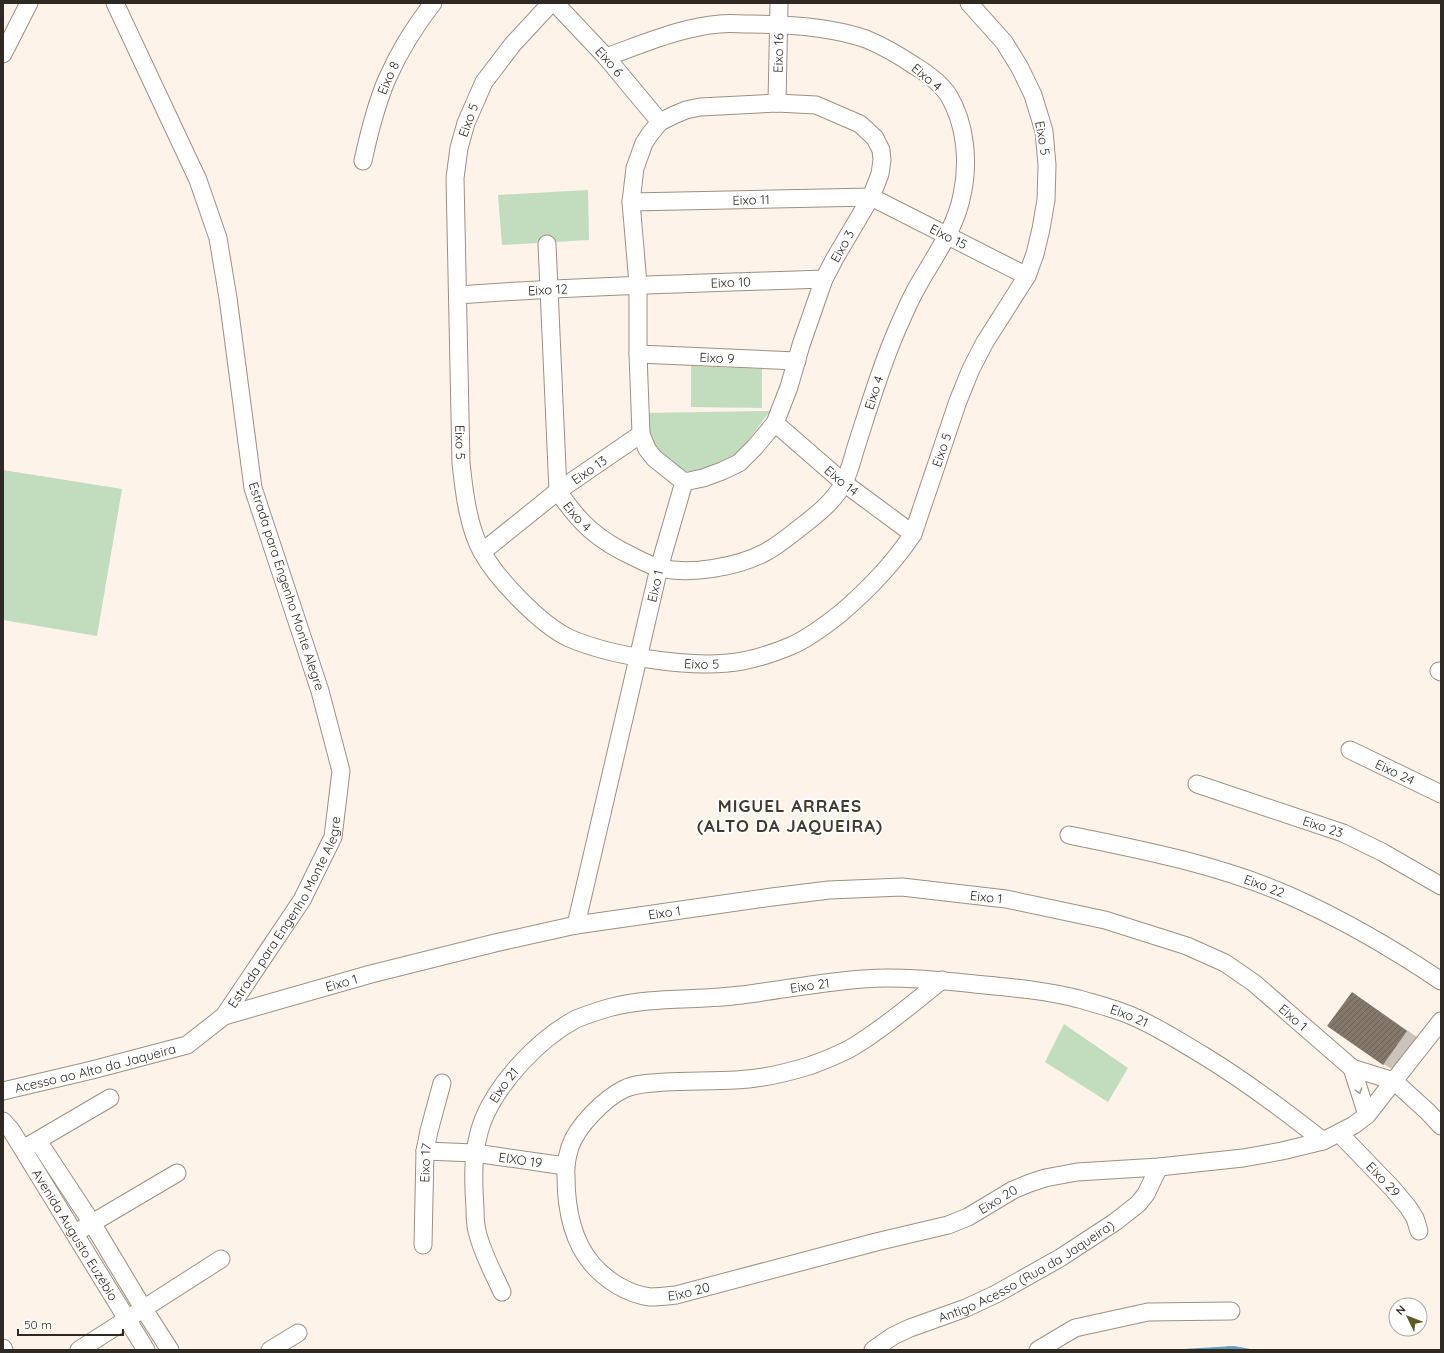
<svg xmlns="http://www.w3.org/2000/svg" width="1444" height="1353" viewBox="0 0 1444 1353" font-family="Quicksand,sans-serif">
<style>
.green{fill:#c1ddbd}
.water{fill:url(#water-waves)}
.shadow{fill:#0003}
.building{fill:url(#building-hatch)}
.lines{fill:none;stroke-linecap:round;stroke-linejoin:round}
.minor-casing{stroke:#9c9083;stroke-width:19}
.minor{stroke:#fff;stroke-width:17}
.oneway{stroke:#a19f9c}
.labels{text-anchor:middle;stroke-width:4;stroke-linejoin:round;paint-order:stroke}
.street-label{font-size:13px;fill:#2e2923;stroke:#fff}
.district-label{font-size:17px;font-weight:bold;letter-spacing:1px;fill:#443a2f;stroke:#fff}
</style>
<defs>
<pattern id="water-waves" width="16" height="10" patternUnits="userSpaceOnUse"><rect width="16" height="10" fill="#66a1be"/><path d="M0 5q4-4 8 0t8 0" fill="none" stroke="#54839a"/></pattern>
<pattern id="building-hatch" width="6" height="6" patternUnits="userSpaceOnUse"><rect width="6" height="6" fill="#84786b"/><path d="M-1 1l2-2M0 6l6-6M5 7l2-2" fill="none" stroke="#6c6258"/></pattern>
</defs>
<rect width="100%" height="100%" fill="#fef3e8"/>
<g class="green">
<polygon points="588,190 589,240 502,245 498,195"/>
<polygon points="691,366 762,369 762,408 691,407"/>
<polygon points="770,411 736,457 708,471 681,471 653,447 643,413"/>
<polygon points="3,470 122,489 97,636 3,620"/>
<polygon points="1064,1024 1128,1068 1108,1102 1045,1062"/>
</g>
<polygon class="water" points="1234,1346 1256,1350 1167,1350"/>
<polygon class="shadow" points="1362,999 1417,1037 1394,1070 1383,1064"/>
<polygon class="building" points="1352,992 1407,1031 1383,1065 1327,1026"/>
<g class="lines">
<g class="minor-casing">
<g id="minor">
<path id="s1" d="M551,3l-38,41 -29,38 -18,41 -7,25 -4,30 6,285c3,28 7,64 21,89 15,27 59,73 87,86 41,18 114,29 159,25 22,-2 44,-9 65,-18 17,-8 33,-20 48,-32 28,-24 52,-49 72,-79l45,-133 13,-32 14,-27 42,-66 8,-22 6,-25 5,-29 1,-35 -3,-34 -11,-36 -13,-27 -16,-26 -35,-39"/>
<path id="s2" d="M555,3l51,54 54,65"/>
<polyline points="3,54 29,3"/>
<polygon points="777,103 816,105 860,124 875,138 881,150 882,160 880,174 871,197 835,258 824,279 801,345 789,387 775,423 755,447 739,463 722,471 703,478 684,482 654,458 647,449 641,434 638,354 638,284 631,202 635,168 644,143 650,134 660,122 674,115 686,110 700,107"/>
<path id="s3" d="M777,103l2,-100"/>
<path id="s4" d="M363,161c6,-28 13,-56 24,-82 12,-27 28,-53 46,-76"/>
<path id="s5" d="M631,202l240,-5 156,79"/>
<path id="s6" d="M547,244l11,247c21,32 41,50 76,66 8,4 17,9 26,11 31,7 77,-1 104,-15 12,-6 23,-15 33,-23 17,-13 38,-29 47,-48 6,-11 9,-26 13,-38 12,-37 23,-75 39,-112 6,-14 12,-28 19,-41 17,-32 40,-60 47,-96 7,-32 4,-70 -13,-99 -8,-13 -21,-22 -34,-30 -15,-10 -32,-20 -49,-27 -36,-13 -80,-15 -118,-15 -9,0 -19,-1 -28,0 -39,3 -77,20 -114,33"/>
<path id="s7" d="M458,295c122,-9 244,-12 366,-16"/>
<path id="s8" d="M638,354l159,7"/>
<path id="s9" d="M775,423l69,60 69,51"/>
<path id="s10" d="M482,552l76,-61 83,-57"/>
<polyline points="1439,671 1441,672"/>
<path id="s11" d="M1350,750l91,44"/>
<path id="s12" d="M1197,784l146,49 39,19 59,34"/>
<path id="s13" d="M1069,835c74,15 150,30 219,60 54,24 104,53 153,86"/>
<path id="s14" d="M576,925l83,-357 25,-86"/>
<path id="s15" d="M942,980c-28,22 -55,46 -86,65 -14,9 -31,15 -47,21 -23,7 -49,13 -73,14 -23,1 -47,1 -71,2 -13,1 -29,1 -41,7 -20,10 -47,37 -54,58 -3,10 -5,19 -4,29 0,31 5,63 26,88 14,16 35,30 58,33 8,0 17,-1 26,-2l200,-53 72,-17 20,-8 45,-27 17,-7 15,-5 32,-6 82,-5 84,-9 39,-7 41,-10 31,-16 13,-10 74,-94"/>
<path id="s16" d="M224,1016l147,-42 124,-31 81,-18 196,-28 57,-7 73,-3 104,12 99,21 82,26 38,17 29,20 98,85 42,13 34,31 13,14"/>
<polyline points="1352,1068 1367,1115"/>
<path id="s17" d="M3,1091l89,-21 95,-25 37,-29 78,-116 31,-63 8,-66 -21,-80 -67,-203 -25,-190 -10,-60 -20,-58 -83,-177"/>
<path id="s18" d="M3,1121l8,9 135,220"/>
<path id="s19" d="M1339,1133l53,55 16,19 7,11 4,13"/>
<polyline points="38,1141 92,1223 143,1308 170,1350"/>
<polyline points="28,1146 110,1098"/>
<path id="s20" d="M425,1151l50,2 90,13"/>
<polyline points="82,1229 177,1173"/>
<path id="s21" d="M423,1245l2,-94 4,-20 13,-48"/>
<path id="s22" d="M502,1292c-9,-20 -20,-39 -25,-61 -2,-8 -2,-15 -2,-23 -2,-29 -3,-59 8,-88 16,-39 56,-81 93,-101 10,-4 22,-8 32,-11 43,-12 89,-7 133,-13 41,-5 81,-13 122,-16 41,-3 82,2 122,6 32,3 63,6 94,14 17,5 37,10 53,17 24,10 47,25 69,38 43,26 83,56 122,87"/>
<polyline points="3,1348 4,1350"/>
<polyline points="79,1350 221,1259"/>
<polyline points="270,1350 298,1333"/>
<path id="s23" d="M873,1350l20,-14 17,-8 56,-20 30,-14 64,-36 55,-36 23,-18 8,-10 13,-27"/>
<polyline points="1038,1350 1075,1328 1148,1312 1231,1311"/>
</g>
</g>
<use href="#minor" class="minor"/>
</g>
<defs><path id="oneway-chevron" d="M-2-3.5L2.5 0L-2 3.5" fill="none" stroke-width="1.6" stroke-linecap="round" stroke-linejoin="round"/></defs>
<use class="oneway" href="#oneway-chevron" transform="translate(1359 1091) rotate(72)"/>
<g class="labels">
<g class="street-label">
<text dy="5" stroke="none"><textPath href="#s3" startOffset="50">Eixo 16</textPath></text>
<text dy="5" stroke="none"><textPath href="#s2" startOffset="80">Eixo 6</textPath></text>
<text transform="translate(927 77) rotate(40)" y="5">Eixo 4</text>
<text dy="5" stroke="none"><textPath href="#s4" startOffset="87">Eixo 8</textPath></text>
<text transform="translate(468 120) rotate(-70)" y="5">Eixo 5</text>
<text transform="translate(1043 138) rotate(80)" y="5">Eixo 5</text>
<text dy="5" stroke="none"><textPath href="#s5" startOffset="120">Eixo 11</textPath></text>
<text dy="5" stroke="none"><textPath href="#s5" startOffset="327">Eixo 15</textPath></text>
<text transform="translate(842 246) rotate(-61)" y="5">Eixo 3</text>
<text dy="5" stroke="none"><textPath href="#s7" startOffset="273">Eixo 10</textPath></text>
<text dy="5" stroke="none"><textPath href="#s7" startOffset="90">Eixo 12</textPath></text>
<text dy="5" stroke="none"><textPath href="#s8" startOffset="79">Eixo 9</textPath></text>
<text dy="5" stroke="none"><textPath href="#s6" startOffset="687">Eixo 4</textPath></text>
<text dy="5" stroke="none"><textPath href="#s1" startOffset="469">Eixo 5</textPath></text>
<text dy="5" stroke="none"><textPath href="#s1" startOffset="1189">Eixo 5</textPath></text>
<text dy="5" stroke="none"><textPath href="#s10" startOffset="135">Eixo 13</textPath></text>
<text dy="5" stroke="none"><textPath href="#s9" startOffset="88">Eixo 14</textPath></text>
<text dy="5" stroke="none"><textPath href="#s6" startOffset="279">Eixo 4</textPath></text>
<text transform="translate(287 586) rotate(72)" y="5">Estrada para Engenho Monte Alegre</text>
<text dy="5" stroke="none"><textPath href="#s14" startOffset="348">Eixo 1</textPath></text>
<text dy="5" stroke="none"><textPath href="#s1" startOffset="841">Eixo 5</textPath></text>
<text dy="5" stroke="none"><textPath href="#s11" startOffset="50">Eixo 24</textPath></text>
<text dy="5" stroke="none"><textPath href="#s12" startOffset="133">Eixo 23</textPath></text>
<text dy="5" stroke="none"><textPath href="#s13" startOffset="202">Eixo 22</textPath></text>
<text dy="5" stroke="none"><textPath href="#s16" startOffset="777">Eixo 1</textPath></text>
<text dy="5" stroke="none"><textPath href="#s17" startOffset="358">Estrada para Engenho Monte Alegre</textPath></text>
<text dy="5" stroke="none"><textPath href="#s16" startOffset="453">Eixo 1</textPath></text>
<text dy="5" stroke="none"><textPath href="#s16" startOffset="122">Eixo 1</textPath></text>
<text dy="5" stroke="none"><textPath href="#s22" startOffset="555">Eixo 21</textPath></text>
<text dy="5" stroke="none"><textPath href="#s22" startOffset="879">Eixo 21</textPath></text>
<text dy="5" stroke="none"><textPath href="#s16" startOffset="1113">Eixo 1</textPath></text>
<text dy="5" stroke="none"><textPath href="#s17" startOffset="95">Acesso ao Alto da Jaqueira</textPath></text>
<text dy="5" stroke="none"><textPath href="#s22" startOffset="219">Eixo 21</textPath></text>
<text dy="5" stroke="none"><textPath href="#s20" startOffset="96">EIXO 19</textPath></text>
<text dy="5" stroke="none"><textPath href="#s21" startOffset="82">Eixo 17</textPath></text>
<text dy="5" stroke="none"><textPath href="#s19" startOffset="64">Eixo 29</textPath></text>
<text dy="5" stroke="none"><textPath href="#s15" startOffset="982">Eixo 20</textPath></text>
<text dy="5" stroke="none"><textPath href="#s18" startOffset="135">Avenida Augusto Euzébio</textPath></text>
<text dy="5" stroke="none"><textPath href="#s23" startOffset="173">Antigo Acesso (Rua da Jaqueira)</textPath></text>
<text dy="5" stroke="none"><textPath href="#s15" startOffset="658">Eixo 20</textPath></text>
</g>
<g class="district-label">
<text x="790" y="812">MIGUEL ARRAES<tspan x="790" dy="20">(ALTO DA JAQUEIRA)</tspan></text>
</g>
</g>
<rect width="1444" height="1353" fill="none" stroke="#2e2923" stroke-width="8"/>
<g transform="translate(1408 1317) rotate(313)"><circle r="19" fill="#ffffff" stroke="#aba9a7"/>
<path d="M0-3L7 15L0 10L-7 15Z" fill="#5e5926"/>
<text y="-6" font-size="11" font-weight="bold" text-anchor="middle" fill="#2e2923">N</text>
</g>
<path d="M18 1329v6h105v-6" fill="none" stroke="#2e2923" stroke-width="2"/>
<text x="24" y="1329" font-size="12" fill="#2e2923" stroke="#ffffff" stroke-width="3" paint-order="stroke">50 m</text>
</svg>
